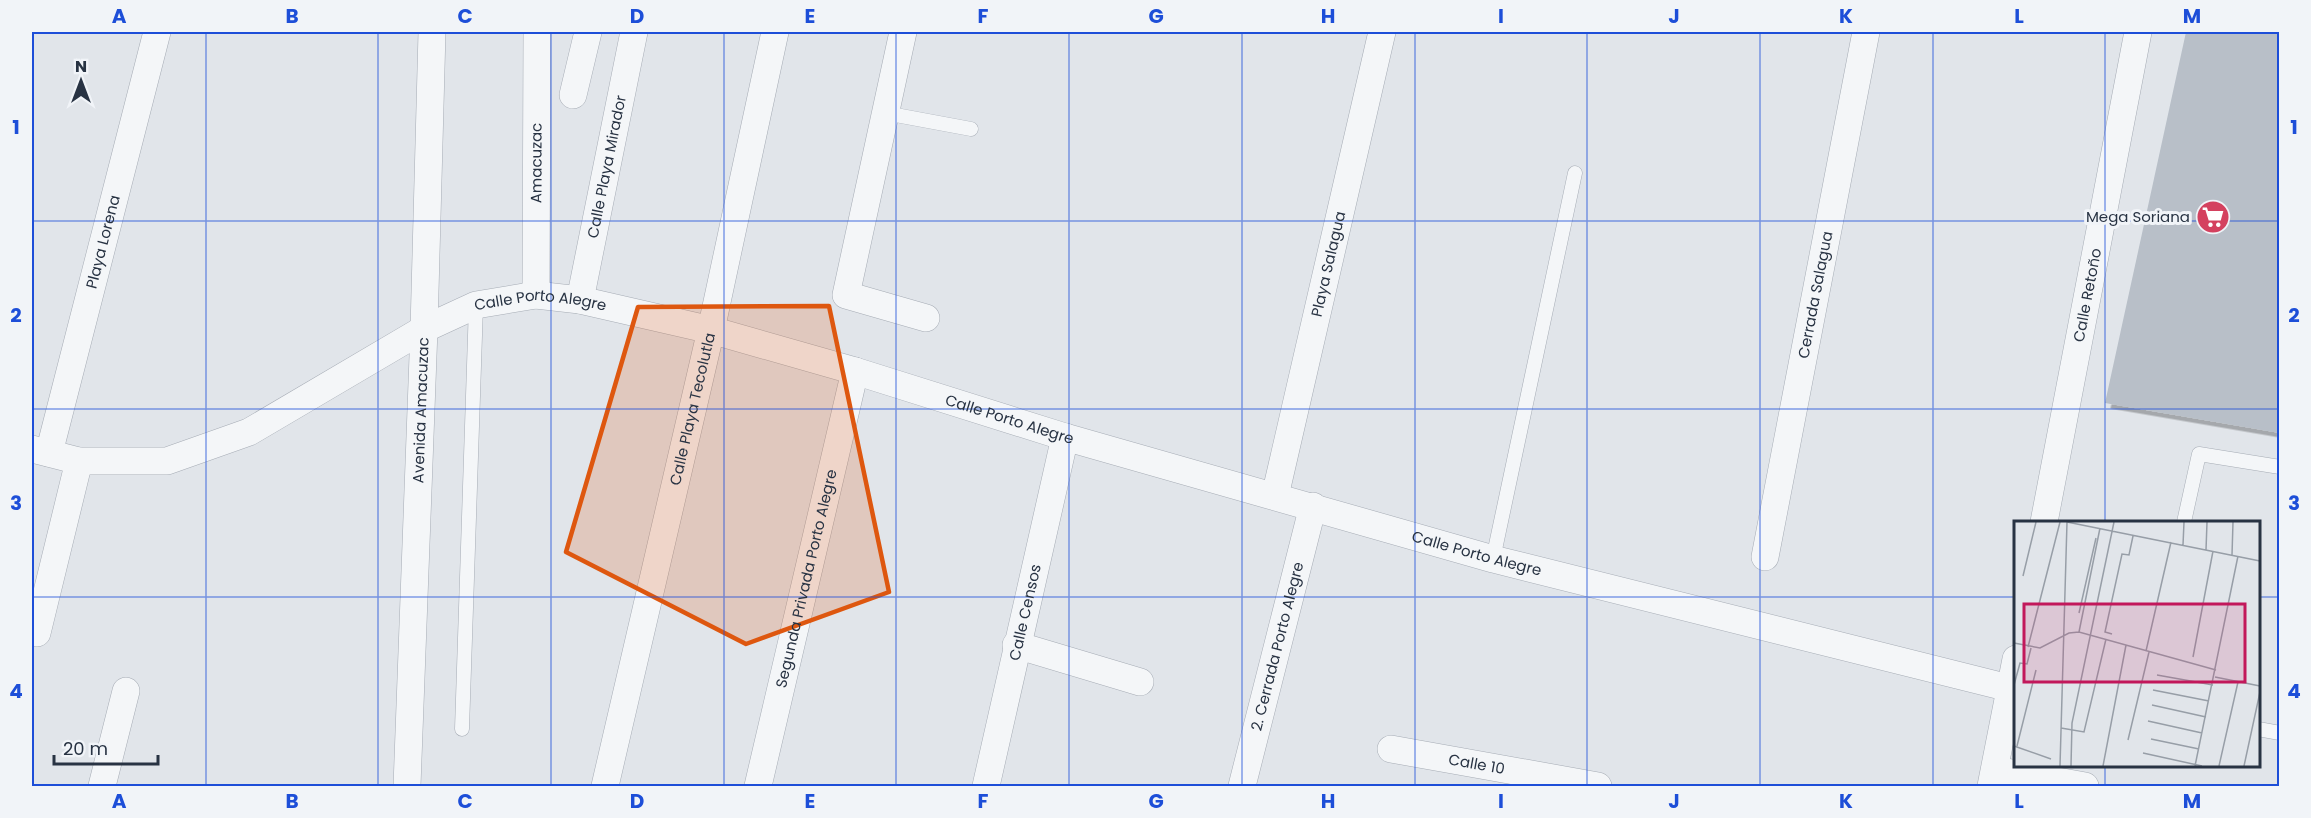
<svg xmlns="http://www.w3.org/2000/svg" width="2311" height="818" viewBox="0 0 2311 818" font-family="Poppins,sans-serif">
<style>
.building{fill:#b8bfc8;filter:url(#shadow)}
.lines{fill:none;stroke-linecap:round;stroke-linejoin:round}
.lane-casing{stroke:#a6acb5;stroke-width:15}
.street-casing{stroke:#a6acb5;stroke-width:28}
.lane{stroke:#f4f6f8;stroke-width:14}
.street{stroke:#f4f6f8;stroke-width:27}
.marked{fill:#de570f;fill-opacity:0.2;stroke:#de570f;stroke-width:4.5;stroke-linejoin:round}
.grid{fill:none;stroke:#1d4ed8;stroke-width:1.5;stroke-opacity:0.55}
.labels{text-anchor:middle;stroke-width:6;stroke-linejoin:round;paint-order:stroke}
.street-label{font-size:15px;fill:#283343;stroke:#f1f4f8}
.poi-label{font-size:15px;fill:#283343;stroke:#f1f4f8;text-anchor:end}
.inset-road{fill:none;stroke:#979ea7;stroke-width:1.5}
.view{fill:#c2185b;fill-opacity:0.15;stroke:#c2185b;stroke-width:3}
.inset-edge{fill:none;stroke:#283343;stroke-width:3}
.neatline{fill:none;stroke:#1d4ed8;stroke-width:2}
.grid-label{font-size:20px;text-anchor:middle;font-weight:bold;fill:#1d4ed8}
</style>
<defs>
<filter id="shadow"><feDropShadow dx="5.5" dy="5.5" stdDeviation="0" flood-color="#0004"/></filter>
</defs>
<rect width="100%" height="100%" fill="#e1e5ea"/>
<polygon class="building" points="2186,32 2280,32 2280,433 2105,403"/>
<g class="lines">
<g class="lane-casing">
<g id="lane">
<polyline points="885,113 971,129"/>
<polyline points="2184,522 2199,454 2280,467"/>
<polyline points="1493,559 1575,173"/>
<polyline points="462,729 476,305"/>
<polyline points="2258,729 2280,733"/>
</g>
</g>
<g class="street-casing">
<g id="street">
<polyline points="903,32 846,295 926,318"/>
<polyline points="573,95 588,32"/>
<path id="s1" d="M536,295l1,-263"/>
<path id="s2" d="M580,300l54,-268"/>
<path id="s3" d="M32,449l47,12h88l82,-29 175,-103 52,-24 60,-10 44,5 131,30 144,41 210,66 428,122 516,129"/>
<path id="s4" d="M49,453l108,-421"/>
<path id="s5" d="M1275,496l107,-464"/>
<path id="s6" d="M2044,522l94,-490"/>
<path id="s7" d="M1765,557l101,-525"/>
<polyline points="32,632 37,633 79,461"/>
<polyline points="1016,645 1140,682"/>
<path id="s8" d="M1391,749l207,37"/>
<polyline points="1995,770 2085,786"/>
<polyline points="102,786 126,691"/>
<path id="s9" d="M407,786l17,-457 8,-297"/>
<path id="s10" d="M605,786l106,-456 64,-298"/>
<path id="s11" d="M758,786l97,-415"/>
<path id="s12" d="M986,786l79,-349"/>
<path id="s13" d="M1242,786l71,-280"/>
<polyline points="1991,786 2016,659"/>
</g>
</g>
<use href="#lane" class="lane"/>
<use href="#street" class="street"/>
</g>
<path class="marked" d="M829,306l60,286 -143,52 -180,-92 72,-245z"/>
<path class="grid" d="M206,32v754M378,32v754M551,32v754M724,32v754M896,32v754M1069,32v754M1242,32v754M1415,32v754M1587,32v754M1760,32v754M1933,32v754M2105,32v490M32,221h2248M32,409h2248M32,597h1984M2258,597h22M2105,766v20"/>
<defs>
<g id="supermarket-disc" transform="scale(1.725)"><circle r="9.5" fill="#d4415f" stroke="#f1f4f8"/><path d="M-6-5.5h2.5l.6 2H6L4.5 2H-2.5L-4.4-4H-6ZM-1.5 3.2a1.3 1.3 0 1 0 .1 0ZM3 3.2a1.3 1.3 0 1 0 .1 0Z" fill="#fff"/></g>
</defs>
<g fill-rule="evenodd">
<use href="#supermarket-disc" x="2213" y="217"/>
</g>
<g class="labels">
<g class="street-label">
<text dy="5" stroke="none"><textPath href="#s1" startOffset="132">Amacuzac</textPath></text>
<text dy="5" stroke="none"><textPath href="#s2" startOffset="136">Calle Playa Mirador</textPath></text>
<text dy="5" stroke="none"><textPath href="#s4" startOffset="218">Playa Lorena</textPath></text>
<text dy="5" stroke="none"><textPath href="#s5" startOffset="238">Playa Salagua</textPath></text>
<text dy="5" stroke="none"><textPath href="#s7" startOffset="267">Cerrada Salagua</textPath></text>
<text dy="5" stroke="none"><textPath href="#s6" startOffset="231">Calle Retoño</textPath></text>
<text dy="5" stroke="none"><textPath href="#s3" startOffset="549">Calle Porto Alegre</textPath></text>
<text dy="5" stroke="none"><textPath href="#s9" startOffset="376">Avenida Amacuzac</textPath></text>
<text dy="5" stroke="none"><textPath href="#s10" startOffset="387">Calle Playa Tecolutla</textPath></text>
<text dy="5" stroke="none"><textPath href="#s3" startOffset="1035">Calle Porto Alegre</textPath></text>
<text dy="5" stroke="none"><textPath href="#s3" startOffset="1521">Calle Porto Alegre</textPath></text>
<text dy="5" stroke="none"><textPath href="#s11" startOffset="213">Segunda Privada Porto Alegre</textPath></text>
<text dy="5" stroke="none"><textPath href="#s12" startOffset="178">Calle Censos</textPath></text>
<text dy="5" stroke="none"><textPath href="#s13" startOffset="144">2. Cerrada Porto Alegre</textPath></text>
<text dy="5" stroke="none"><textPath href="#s8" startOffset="87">Calle 10</textPath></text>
</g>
<g class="poi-label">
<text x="2190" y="222">Mega Soriana</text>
</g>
</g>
<g transform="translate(2014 521)">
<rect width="246" height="246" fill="#e1e5ea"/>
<path class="inset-road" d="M53,1l193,39M169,24l1,-23M192,29l1,-28M218,34l1,-33M9,55l13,-54M65,92l17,-75M65,111l21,-104M98,113l-7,-2 17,-78 7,1 4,-19M0,122l26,5 29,-15 10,-1 137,38M14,126l32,-125M132,130l25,-109M179,136l20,-106M143,154l56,10M201,156l45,9M0,164l6,-22 7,1 4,-16M139,169l56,11M138,184l54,12M134,200l54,12M47,207l23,4 22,-93M137,218l48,10M114,219l21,-88M0,225l37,13M3,225l19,-76M129,232l59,13M46,245l7,-244M57,245l1,-43 42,-201M89,245l23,-121M181,245l43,-210M205,245l19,-84M230,245l16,-74"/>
<path class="view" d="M10,83h221v78h-221z"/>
<rect width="246" height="246" class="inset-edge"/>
</g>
<rect width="2311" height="818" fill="none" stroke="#f1f4f8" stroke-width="66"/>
<g transform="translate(81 81)" stroke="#f1f4f8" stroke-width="4.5" paint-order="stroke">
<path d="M0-4.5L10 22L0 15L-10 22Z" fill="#283343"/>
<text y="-9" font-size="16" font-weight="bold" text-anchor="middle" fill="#283343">N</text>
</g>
<path d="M54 755v9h104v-9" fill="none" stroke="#283343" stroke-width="3"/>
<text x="63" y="755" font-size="18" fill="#283343" stroke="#f1f4f8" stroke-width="4.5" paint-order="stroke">20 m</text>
<rect x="33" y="33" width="2245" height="752" class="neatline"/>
<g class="grid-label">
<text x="119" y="23">A</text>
<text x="292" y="23">B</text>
<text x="465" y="23">C</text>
<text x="637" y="23">D</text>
<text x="810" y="23">E</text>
<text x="983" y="23">F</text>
<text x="1156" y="23">G</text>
<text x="1328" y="23">H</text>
<text x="1501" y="23">I</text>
<text x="1674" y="23">J</text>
<text x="1846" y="23">K</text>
<text x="2019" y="23">L</text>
<text x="2192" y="23">M</text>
<text x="16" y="134">1</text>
<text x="2294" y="134">1</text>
<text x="16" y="322">2</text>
<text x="2294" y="322">2</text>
<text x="16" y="510">3</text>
<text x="2294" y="510">3</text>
<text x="16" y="698">4</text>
<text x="2294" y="698">4</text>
<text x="119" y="808">A</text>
<text x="292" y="808">B</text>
<text x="465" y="808">C</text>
<text x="637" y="808">D</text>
<text x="810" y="808">E</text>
<text x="983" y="808">F</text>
<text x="1156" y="808">G</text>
<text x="1328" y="808">H</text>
<text x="1501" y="808">I</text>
<text x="1674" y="808">J</text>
<text x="1846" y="808">K</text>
<text x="2019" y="808">L</text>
<text x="2192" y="808">M</text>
</g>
</svg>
